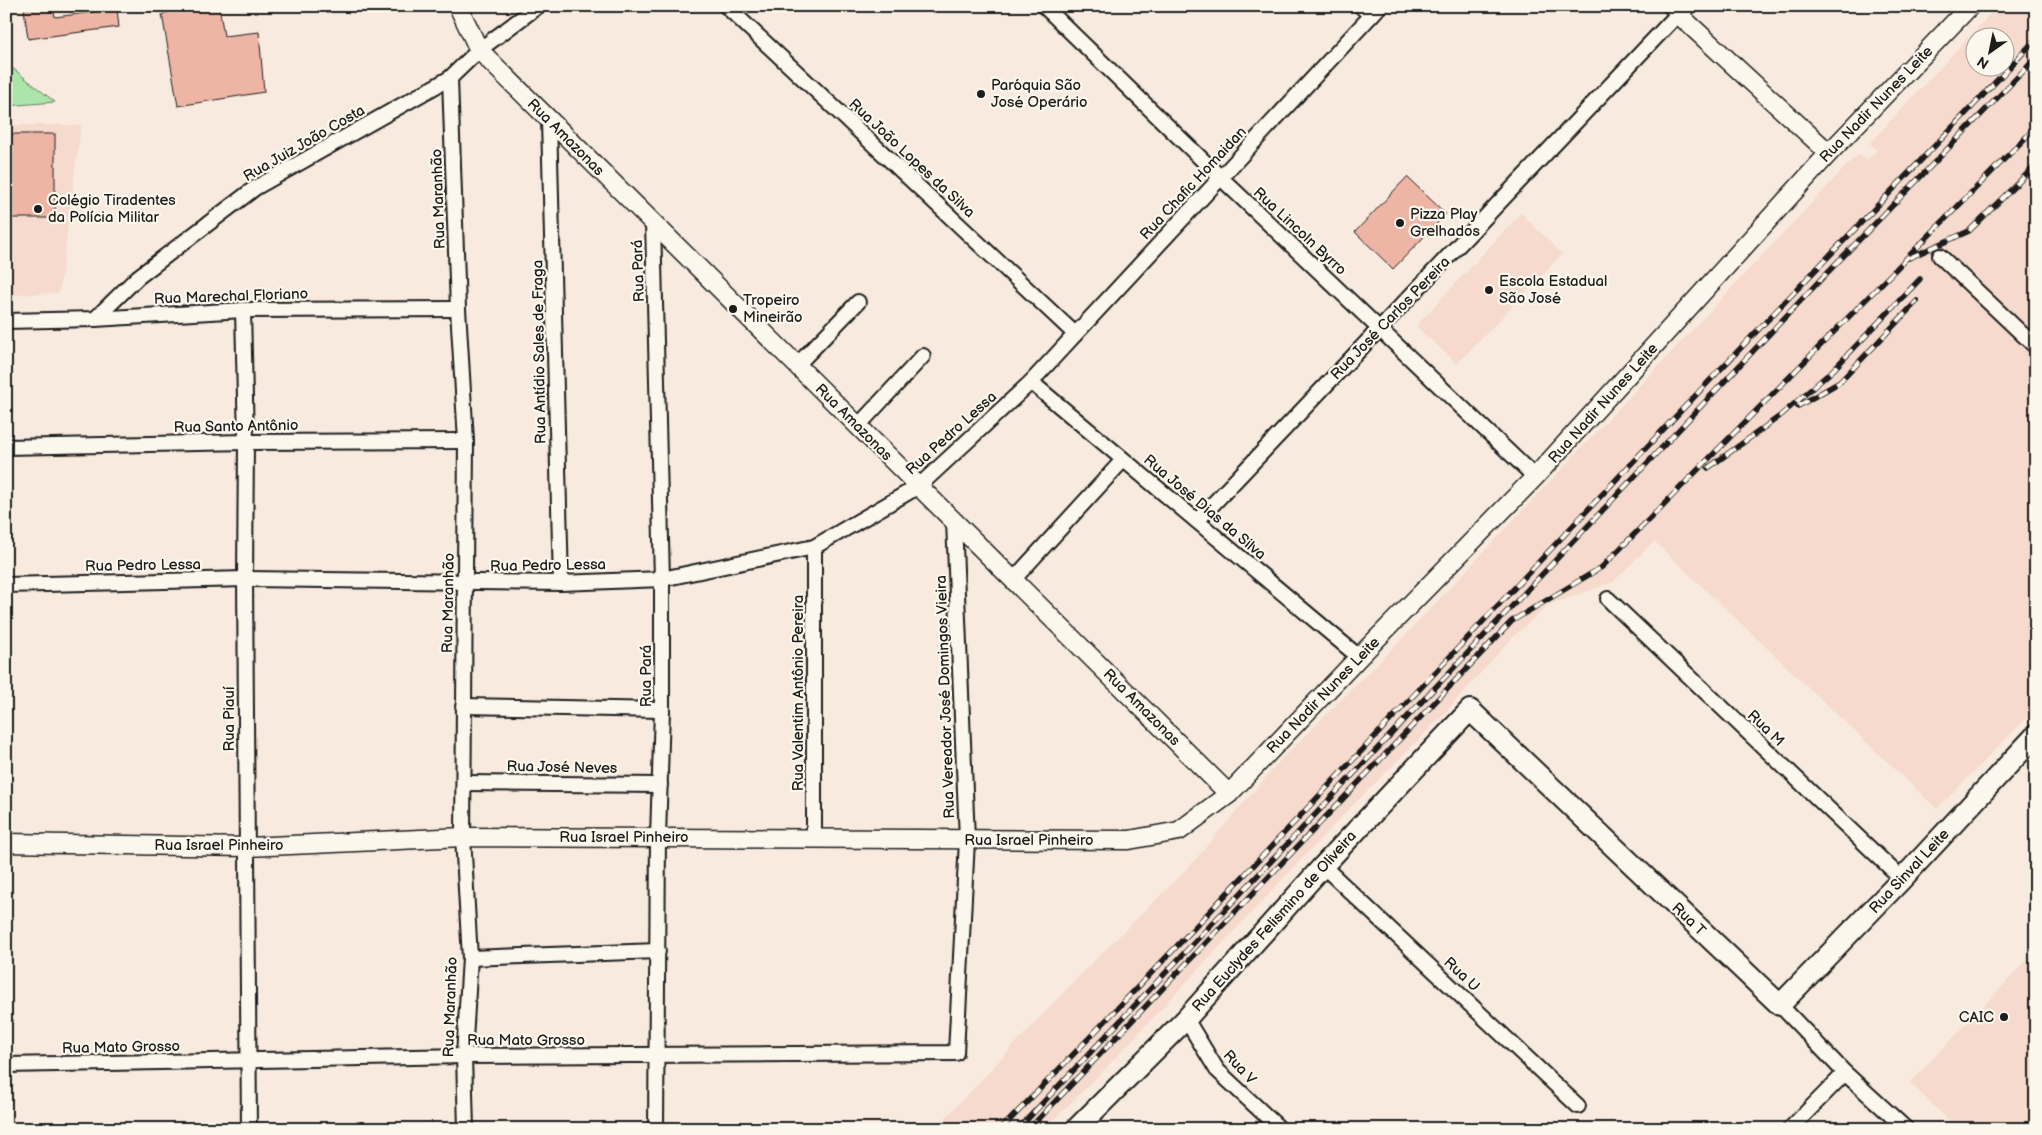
<svg xmlns="http://www.w3.org/2000/svg" width="2042" height="1135" viewBox="0 0 2042 1135" font-family="'Balsamiq Sans',sans-serif">
<style>
.built{fill:#f5dacd;fill-rule:evenodd}
.green{fill:#ace5a9;stroke:#648062}
.building{fill:#eeb5a5;stroke:#1c1c1c}
.lines{fill:none;stroke-linecap:round;stroke-linejoin:round}
.minor-casing{stroke:#1c1c1c;stroke-width:18}
.tertiary-casing{stroke:#1c1c1c;stroke-width:21}
.secondary-casing{stroke:#1c1c1c;stroke-width:24}
.minor{stroke:#fbf7ec;stroke-width:14}
.tertiary{stroke:#fbf7ec;stroke-width:18}
.secondary{stroke:#fbf7ec;stroke-width:20}
.rail-casing{stroke:#1c1c1c;stroke-width:5.5}
.rail{stroke:#fbf7ec;stroke-width:4;stroke-dasharray:11;stroke-linecap:butt}
.poi-dot{fill:#1c1c1c;stroke:#fbf7ec;stroke-width:2}
.labels{text-anchor:middle;stroke-width:4.5;stroke-linejoin:round;paint-order:stroke}
.poi-label{font-size:15px;fill:#1c1c1c;stroke:#fbf7ec;text-anchor:start}
.street-label{font-size:15px;fill:#1c1c1c;stroke:#fbf7ec}
</style>
<rect width="100%" height="100%" fill="#f8eade"/>
<filter id="ink" filterUnits="userSpaceOnUse"><feTurbulence type="fractalNoise" baseFrequency=".02" numOctaves="2"/><feDisplacementMap in="SourceGraphic" scale="10" xChannelSelector="R" yChannelSelector="G"/><feConvolveMatrix kernelMatrix="1 2 1 2 8 2 1 2 1" color-interpolation-filters="sRGB"/></filter>
<g filter="url(#ink)">
<g class="built">
<path d="M1998,6h38v702l-99,101 -283,-268 -41,41 -65,23 -35,32 -72,80 -98,98 -237,253 -62,61h-109l145,-154 108,-107 91,-106 122,-122 451,-480 7,-5 8,5 10,-10 -7,-7zM1974,38h30v30h-30z"/>
<polygon points="6,125 81,125 59,293 6,295"/>
<polygon points="1521,213 1562,254 1457,364 1416,326"/>
<polygon points="2036,951 2036,1129 1958,1129 1910,1083"/>
</g>
<polygon class="green" points="6,63 55,102 6,106"/>
<g class="building">
<polygon points="44,6 53,6 55,17 117,9 119,27 28,39 24,9"/>
<polygon points="195,6 219,6 224,36 259,32 264,92 178,106 162,14"/>
<rect x="6" y="134" width="49" height="84"/>
<polygon points="1407,177 1446,214 1393,269 1355,232"/>
</g>
<g class="lines">
<g class="minor-casing">
<g id="minor">
<polyline points="726,6 1075,334"/>
<polyline points="1044,6 1220,177 1535,477"/>
<polyline points="1361,6 1371,16"/>
<polyline points="450,78 458,309 466,441 463,837 470,958 464,1056 466,1129"/>
<polyline points="549,120 561,583"/>
<polyline points="653,223 662,579 662,710 658,837 656,1129"/>
<polyline points="1940,256 2036,347"/>
<polyline points="243,310 246,442 245,579 249,1129"/>
<polyline points="95,319 138,277 255,188 450,78 479,50 538,6"/>
<polyline points="6,321 95,319 243,310 458,309"/>
<polyline points="797,365 858,302"/>
<polyline points="1031,382 1359,657"/>
<polyline points="858,426 923,356"/>
<polyline points="6,447 246,442 466,441"/>
<polyline points="1197,521 1678,14 1670,6"/>
<polyline points="814,547 814,840"/>
<polyline points="1013,580 1123,460"/>
<polyline points="6,585 245,579 561,583 662,579 814,547 919,486 1031,382 1380,6"/>
<polyline points="1608,599 1902,879"/>
<polyline points="463,706 662,710"/>
<polyline points="464,783 660,785"/>
<polyline points="1323,866 1578,1106"/>
<polyline points="470,958 658,951"/>
<polyline points="1780,1005 1845,1073 1906,1129"/>
<polyline points="1186,1019 1217,1070 1280,1129"/>
<polyline points="6,1065 464,1056 956,1053 967,840 954,521"/>
<polyline points="1790,1129 1845,1073"/>
</g>
</g>
<g class="tertiary-casing">
<g id="tertiary">
<polyline points="458,6 479,50 1229,794"/>
<polyline points="1686,6 1678,14 1829,153"/>
<polyline points="6,843 246,847 463,837 1129,840 1179,831 1229,794 1359,657 1535,477 1829,153 1970,6"/>
</g>
</g>
<g class="secondary-casing">
<polyline id="secondary" points="1076,1129 1186,1019 1323,866 1470,710 1780,1005 1902,879 2036,735"/>
</g>
<use href="#minor" class="minor"/>
<use href="#tertiary" class="tertiary"/>
<use href="#secondary" class="secondary"/>
<g class="rail-casing">
<g id="rail">
<polyline points="1909,258 1969,231 2036,165"/>
<polyline points="1798,406 1840,382 1917,301"/>
<polyline points="1708,468 1780,416 1832,371 1920,279"/>
<path d="M1001,1129c218,-224 430,-453 644,-680 129,-138 262,-272 391,-410"/>
<polyline points="1018,1129 1823,277 2036,58"/>
<polyline points="1029,1129 1512,621 1602,567 2036,127"/>
</g>
</g>
<use href="#rail" class="rail"/>
</g>
</g>
<g class="poi-dot">
<circle cx="981" cy="94" r="5"/>
<circle cx="38" cy="209" r="5"/>
<circle cx="1400" cy="223" r="5"/>
<circle cx="1489" cy="290" r="5"/>
<circle cx="733" cy="309" r="5"/>
<circle cx="2004" cy="1017" r="5"/>
</g>
<g class="labels">
<g class="poi-label">
<text x="991" y="90">Paróquia São<tspan x="991" dy="17">José Operário</tspan></text>
<text x="48" y="205">Colégio Tiradentes<tspan x="48" dy="17">da Polícia Militar</tspan></text>
<text x="1410" y="219">Pizza Play<tspan x="1410" dy="17">Grelhados</tspan></text>
<text x="1499" y="286">Escola Estadual<tspan x="1499" dy="17">São José</tspan></text>
<text x="743" y="305">Tropeiro<tspan x="743" dy="17">Mineirão</tspan></text>
<text x="1994" y="1022" text-anchor="end">CAIC</text>
</g>
<g class="street-label">
<text transform="translate(1876 104) rotate(-46)" y="5">Rua Nadir Nunes Leite</text>
<text transform="translate(566 137) rotate(45)" y="5">Rua Amazonas</text>
<text transform="translate(304 143) rotate(-30)" y="5">Rua Juiz João Costa</text>
<text transform="translate(912 158) rotate(43)" y="5">Rua João Lopes da Silva</text>
<text transform="translate(1193 183) rotate(-47)" y="5">Rua Chafic Homaidan</text>
<text transform="translate(438 199) rotate(-92)" y="5">Rua Maranhão</text>
<text transform="translate(1300 231) rotate(43)" y="5">Rua Lincoln Byrro</text>
<text transform="translate(638 271) rotate(-92)" y="5">Rua Pará</text>
<text transform="translate(231 296) rotate(-2)" y="5">Rua Marechal Floriano</text>
<text transform="translate(1390 318) rotate(-46)" y="5">Rua José Carlos Pereira</text>
<text transform="translate(539 352) rotate(-91)" y="5">Rua Antídio Sales de Fraga</text>
<text transform="translate(1603 403) rotate(-48)" y="5">Rua Nadir Nunes Leite</text>
<text transform="translate(854 422) rotate(45)" y="5">Rua Amazonas</text>
<text transform="translate(236 426) rotate(-1)" y="5">Rua Santo Antônio</text>
<text transform="translate(951 433) rotate(-42)" y="5">Rua Pedro Lessa</text>
<text transform="translate(1205 507) rotate(40)" y="5">Rua José Dias da Silva</text>
<text transform="translate(143 565) rotate(-1)" y="5">Rua Pedro Lessa</text>
<text transform="translate(548 565) rotate(-1)" y="5">Rua Pedro Lessa</text>
<text transform="translate(448 603) rotate(-89)" y="5">Rua Maranhão</text>
<text transform="translate(646 676) rotate(-90)" y="5">Rua Pará</text>
<text transform="translate(798 693) rotate(-90)" y="5">Rua Valentim Antônio Pereira</text>
<text transform="translate(1323 695) rotate(-46)" y="5">Rua Nadir Nunes Leite</text>
<text transform="translate(945 697) rotate(-92)" y="5">Rua Vereador José Domingos Vieira</text>
<text transform="translate(1142 707) rotate(45)" y="5">Rua Amazonas</text>
<text transform="translate(229 719) rotate(-90)" y="5">Rua Piauí</text>
<text transform="translate(1766 728) rotate(44)" y="5">Rua M</text>
<text transform="translate(562 767) rotate(1)" y="5">Rua José Neves</text>
<text x="624" y="842">Rua Israel Pinheiro</text>
<text x="1029" y="845">Rua Israel Pinheiro</text>
<text x="219" y="850">Rua Israel Pinheiro</text>
<text transform="translate(1909 871) rotate(-47)" y="5">Rua Sinval Leite</text>
<text transform="translate(1689 919) rotate(44)" y="5">Rua T</text>
<text transform="translate(1274 921) rotate(-48)" y="5">Rua Euclydes Felismino de Oliveira</text>
<text transform="translate(1462 974) rotate(43)" y="5">Rua U</text>
<text transform="translate(450 1007) rotate(-88)" y="5">Rua Maranhão</text>
<text x="526" y="1045">Rua Mato Grosso</text>
<text transform="translate(121 1047) rotate(-1)" y="5">Rua Mato Grosso</text>
<text transform="translate(1240 1067) rotate(47)" y="5">Rua V</text>
</g>
</g>
<rect width="2042" height="1135" fill="none" stroke="#fbf7ec" stroke-width="25"/>
<rect x="12" y="12" width="2017" height="1110" fill="none" stroke="#1c1c1c" stroke-width="2" filter="url(#ink)"/>
<g transform="translate(1990 52) rotate(213)"><circle r="24" fill="#fbf7ec" stroke="#a29f99"/>
<path d="M0-4L9 19L0 12L-9 19Z" fill="#1c1c1c"/>
<text y="-8" font-size="14" font-weight="bold" text-anchor="middle" fill="#1c1c1c">N</text>
</g>
</svg>
